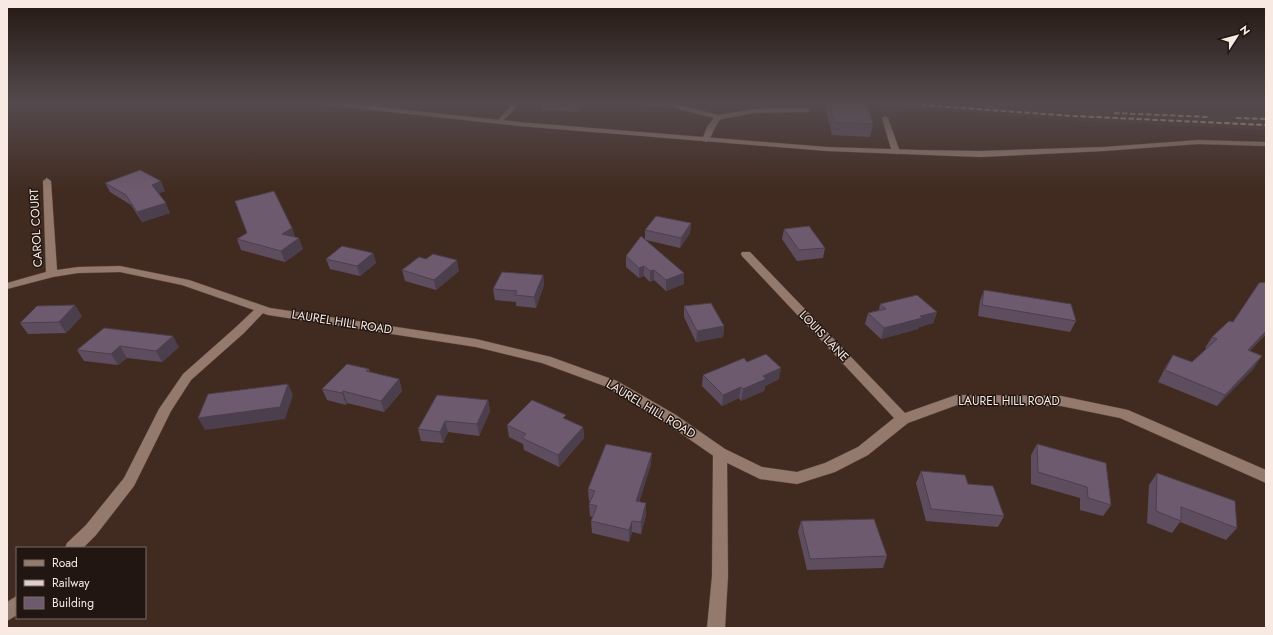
<svg xmlns="http://www.w3.org/2000/svg" width="1273" height="635" viewBox="0 0 1273 635" font-family="Jost,sans-serif">
<style>
.built{fill:#4e3325}
.lines{fill:none;stroke-linecap:round;stroke-linejoin:round}
.lane-casing{stroke:#59463d;stroke-width:1}
.street-casing{stroke:#59463d;stroke-width:1}
.secondary-casing{stroke:#59463d;stroke-width:1}
.lane{fill:#94796d;fill-rule:evenodd}
.street{fill:#94796d;fill-rule:evenodd}
.secondary{fill:#94796d;fill-rule:evenodd}
.rail{stroke:#e0d0c9;stroke-width:2;stroke-dasharray:5.5 2.5;stroke-linecap:butt}
.wall{fill:#5e4d5f}
.shaded-wall{fill:#4c3f4d}
.building{fill:#6d5a6e;stroke:#4c3f4d}
.labels{text-anchor:middle;stroke-width:3;stroke-linejoin:round;paint-order:stroke}
.street-label{font-size:12px;fill:#f8e9e2;stroke:#211612}
</style>
<rect width="100%" height="100%" fill="#412b20"/>
<polygon class="built" points="835,102 985,102 1149,112 1266,116 1266,130 1043,119"/>
<g class="lines">
<g class="lane-casing">
<g id="lane">
<polygon points="378,102 386,102 372,109 367,108"/>
<polygon points="515,102 521,102 501,123 497,123 497,121"/>
<path d="M635,102l36,1 48,12 35,-6 54,-1 3,2 -3,2 -54,1 -33,6c-7,6 -9,20 -15,23l-4,-2 5,-13 7,-9 -43,-11 -33,-3z"/>
<polygon points="885,116 888,118 900,152 899,154 896,154 892,152 882,118"/>
<polygon points="261,306 265,307 266,309 265,311 244,333 191,380 171,411 134,486 96,535 83,548 65,548 67,543 86,525 124,478 159,409 183,374 236,327 257,307"/>
<polygon points="720,448 725,449 727,453 728,576 725,628 707,628 712,576 713,453 715,449"/>
<polygon points="17,596 17,615 7,621 7,602"/>
</g>
</g>
<g class="street-casing">
<polygon id="street" points="47,178 51,181 57,270 78,267 120,266 189,280 270,308 476,339 551,357 617,381 676,415 725,449 762,467 797,472 825,463 858,447 894,418 742,256 741,254 742,252 750,252 905,413 956,395 1061,396 1128,410 1266,470 1266,483 1120,418 1061,406 957,405 908,423 868,455 835,472 797,484 760,479 715,457 666,423 607,387 542,363 476,347 268,315 182,285 120,272 78,273 53,277 7,289 7,283 46,272 43,181"/>
</g>
<g class="secondary-casing">
<polygon id="secondary" points="314,102 333,102 519,122 827,147 919,150 980,151 1104,147 1198,140 1266,142 1266,146 1198,144 1104,151 980,157 827,151 519,126 317,104"/>
</g>
<use href="#lane" class="lane"/>
<use href="#street" class="street"/>
<use href="#secondary" class="secondary"/>
<g class="rail">
<polyline points="881,102 1073,116 1266,125"/>
<polyline points="1114,113 1210,117"/>
<polyline points="1236,118 1266,119"/>
</g>
</g>
<g class="wall">
<polygon points="541,102 584,102 578,112 542,110"/>
<polygon points="828,102 866,102 873,124 870,137 832,135 826,110"/>
<polygon points="105,183 165,191 159,193 170,213 142,222 131,205 110,192"/>
<polygon points="691,223 690,233 680,248 646,240 684,284 666,291 654,280 650,282 644,276 639,278 626,267 626,256 645,240 645,230"/>
<polygon points="292,228 295,237 303,249 285,262 241,250 237,239"/>
<polygon points="784,229 825,248 823,258 797,261 782,239"/>
<polygon points="373,253 376,263 360,276 330,269 326,259"/>
<polygon points="402,270 459,271 436,290 405,281"/>
<polygon points="543,275 544,285 536,308 516,306 516,302 495,300 493,289"/>
<polygon points="1266,282 1266,337 1264,336 1250,351 1254,368 1217,406 1158,382 1166,366 1173,355 1192,362 1207,349 1205,348 1212,337 1233,322"/>
<polygon points="984,290 1076,321 1070,332 978,316 980,301"/>
<polygon points="880,304 937,312 933,323 919,327 918,329 881,339 865,324 868,313 879,310"/>
<polygon points="684,306 724,326 723,337 696,342 684,317"/>
<polygon points="82,316 66,333 28,334 20,323"/>
<polygon points="104,328 179,347 162,362 127,358 118,365 84,361 77,350"/>
<polygon points="747,362 779,379 765,386 764,391 741,401 739,398 722,406 702,386 703,375"/>
<polygon points="369,369 370,372 399,379 402,391 384,412 347,403 346,405 327,400 322,389"/>
<polygon points="488,400 490,411 479,436 448,432 443,443 421,441 418,429"/>
<polygon points="566,419 583,427 584,438 559,467 524,450 523,444 509,437 507,425"/>
<polygon points="1037,444 1111,505 1103,516 1080,510 1080,498 1031,484 1031,455"/>
<polygon points="651,464 639,502 646,515 641,534 632,532 629,542 592,533 591,521 593,517 590,516 589,504 591,501 589,501 588,489"/>
<polygon points="921,471 968,484 1004,516 998,527 926,521 916,483"/>
<polygon points="1157,473 1237,528 1226,540 1180,522 1172,533 1147,523 1149,485"/>
<polygon points="801,521 887,556 883,568 807,570 798,532"/>
</g>
<g class="shaded-wall">
<polygon points="577,102 584,102 578,112"/>
<polygon points="161,181 165,191 157,194 152,185"/>
<polygon points="166,203 170,213 142,222 137,212"/>
<polygon points="691,223 690,233 680,248 681,238"/>
<polygon points="292,228 295,238 282,234"/>
<polygon points="299,238 303,249 285,262 281,251"/>
<polygon points="373,253 376,263 360,276 357,266"/>
<polygon points="457,260 459,271 436,290 434,280"/>
<polygon points="644,266 644,276 639,278 639,268"/>
<polygon points="654,270 654,280 650,282 650,271"/>
<polygon points="684,273 684,284 666,291 666,280"/>
<polygon points="543,275 544,285 536,308 534,297"/>
<polygon points="75,305 82,316 66,333 59,322"/>
<polygon points="937,312 933,323 919,327 918,329 881,339 884,328 920,316"/>
<polygon points="724,326 723,337 696,342 697,331"/>
<polygon points="1266,331 1266,333 1264,336 1240,361 1248,350"/>
<polygon points="173,336 179,347 162,362 156,351"/>
<polygon points="120,346 127,358 118,365 111,354"/>
<polygon points="1262,356 1254,368 1217,406 1225,395"/>
<polygon points="781,368 779,379 765,386 764,391 741,401 743,389 763,376"/>
<polygon points="399,379 402,391 384,412 381,401"/>
<polygon points="288,384 293,395 285,419 205,430 198,418"/>
<polygon points="741,387 739,398 722,406 723,395"/>
<polygon points="343,391 347,403 346,405 342,393"/>
<polygon points="488,400 490,411 479,436 477,424"/>
<polygon points="445,421 448,432 443,443 440,432"/>
<polygon points="583,427 584,438 559,467 558,455"/>
<polygon points="652,453 651,464 636,513 636,501"/>
<polygon points="646,503 646,515 641,534 641,522"/>
<polygon points="632,521 632,532 629,542 629,530"/>
</g>
<g class="building">
<polygon points="829,102 866,102 873,124 834,122"/>
<polygon points="140,170 161,181 152,185 166,203 137,212 126,195 105,183"/>
<polygon points="274,191 292,228 282,234 299,238 281,251 237,239 247,233 235,201"/>
<polygon points="656,216 691,223 681,238 645,230"/>
<polygon points="809,226 825,248 799,250 784,229"/>
<polygon points="641,236 684,273 666,280 654,270 650,271 644,266 639,268 626,256"/>
<polygon points="342,246 373,253 357,266 326,259"/>
<polygon points="433,254 457,260 434,280 402,270 419,257 426,259"/>
<polygon points="502,272 543,275 534,297 515,295 517,291 493,289"/>
<polygon points="1266,282 1266,331 1248,350 1262,356 1225,395 1165,370 1173,355 1192,362 1217,339 1212,337 1229,321 1233,322 1259,283"/>
<polygon points="984,290 1071,304 1076,321 982,305"/>
<polygon points="917,295 937,312 920,316 922,318 884,328 868,313 886,309 880,304"/>
<polygon points="711,303 724,326 697,331 684,306"/>
<polygon points="75,305 59,322 20,323 37,306"/>
<polygon points="104,328 173,336 156,351 120,346 111,354 77,350"/>
<polygon points="766,354 781,368 763,376 766,379 743,389 741,387 723,395 703,375 744,358 747,362"/>
<polygon points="347,364 369,369 366,371 399,379 381,401 343,391 342,393 322,389"/>
<polygon points="288,384 280,407 198,418 208,394"/>
<polygon points="437,395 488,400 477,424 445,421 440,432 418,429"/>
<polygon points="532,400 566,415 563,418 583,427 558,455 522,438 526,434 507,425"/>
<polygon points="606,444 652,453 636,501 646,503 641,522 632,521 629,530 591,521 597,506 589,504 595,491 588,489"/>
<polygon points="1037,444 1106,463 1111,505 1088,498 1087,487 1038,472"/>
<polygon points="921,471 965,475 968,484 993,486 1004,516 931,509"/>
<polygon points="1157,473 1235,501 1237,528 1181,507 1181,521 1156,511"/>
<polygon points="874,519 887,556 810,559 801,521"/>
</g>
<linearGradient id="sky" x2="0" y2="1"><stop stop-color="#241812"/><stop offset="0.54" stop-color="#544a4e"/><stop offset="1" stop-color="#544a4e" stop-opacity="0"/></linearGradient>
<rect width="1273" height="190" fill="url(#sky)"/>
<g class="labels">
<g class="street-label">
<text transform="translate(36 228) rotate(-93)" y="4">CAROL COURT</text>
<text transform="translate(342 322) rotate(9)" y="4">LAUREL HILL ROAD</text>
<text transform="translate(824 336) rotate(46)" y="4">LOUIS LANE</text>
<text x="1009" y="405">LAUREL HILL ROAD</text>
<text transform="translate(651 409) rotate(31)" y="4">LAUREL HILL ROAD</text>
</g>
</g>
<rect width="1273" height="635" fill="none" stroke="#f8e9e2" stroke-width="16"/>
<rect x="16" y="547" width="130" height="72" fill="#211612" stroke="#776a65"/>
<rect x="24" y="560" width="20" height="6" fill="#94796d" stroke="#776a65"/>
<text x="52" y="567" font-size="12" fill="#f8e9e2">Road</text>
<rect x="24" y="580" width="20" height="6" fill="#e0d0c9" stroke="#776a65"/>
<text x="52" y="587" font-size="12" fill="#f8e9e2">Railway</text>
<rect x="24" y="597" width="20" height="12" fill="#6d5a6e" stroke="#776a65"/>
<text x="52" y="607" font-size="12" fill="#f8e9e2">Building</text>
<g transform="translate(1237 36) rotate(54)" stroke="#211612" stroke-width="3" paint-order="stroke">
<path d="M0-3L7 15L0 10L-7 15Z" fill="#f8e9e2"/>
<text y="-6" font-size="11" font-weight="bold" text-anchor="middle" fill="#f8e9e2">N</text>
</g>
</svg>
